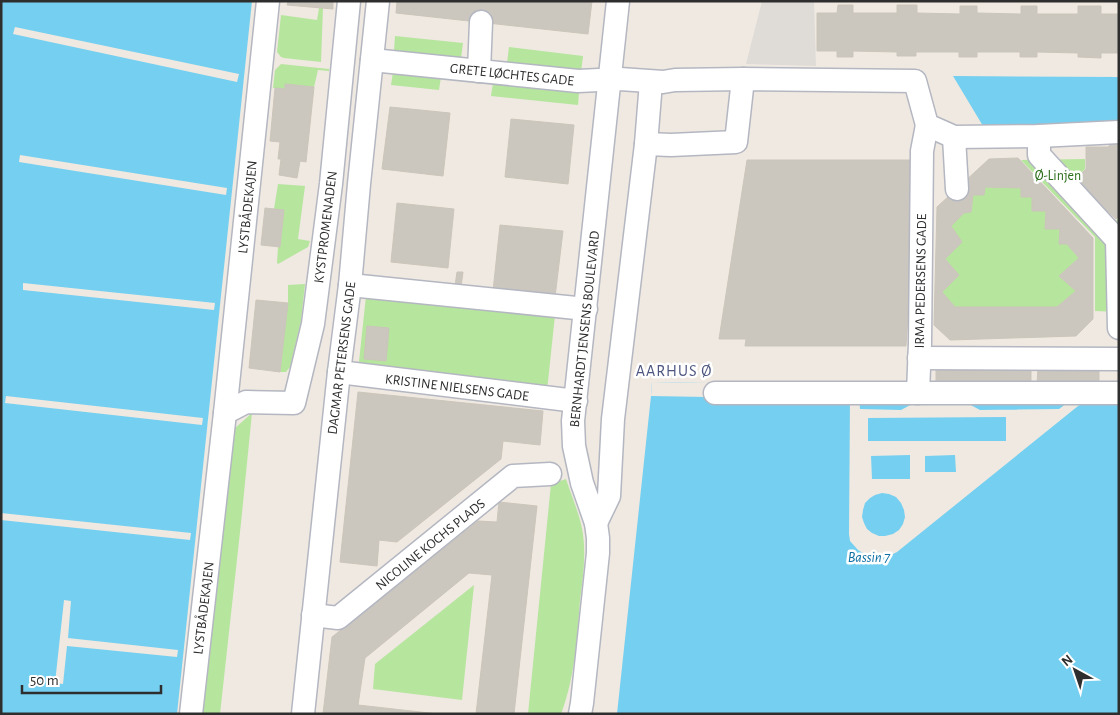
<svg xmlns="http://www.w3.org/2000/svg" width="1120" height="715" viewBox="0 0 1120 715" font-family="'Alegreya Sans',sans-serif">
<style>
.green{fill:#b6e59e}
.plaza{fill:#dfdcd8}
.water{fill:#75cff0}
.pier{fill:#efe9e1;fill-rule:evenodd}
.building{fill:#cbc7bf;stroke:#cbc5ba;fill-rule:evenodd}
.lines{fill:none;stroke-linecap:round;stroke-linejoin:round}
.minor-casing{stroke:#b4b7c1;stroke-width:25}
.minor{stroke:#fff;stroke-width:22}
.labels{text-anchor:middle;stroke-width:5;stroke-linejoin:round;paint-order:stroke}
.street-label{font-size:14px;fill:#2e2e2e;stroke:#fff}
.park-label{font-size:14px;fill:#2c6e1b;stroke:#fff}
.water-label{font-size:15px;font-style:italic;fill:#0d6fa3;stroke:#fff}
.quarter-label{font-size:16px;letter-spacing:1px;fill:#4d5680;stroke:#fff}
</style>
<rect width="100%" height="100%" fill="#efe9e1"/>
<g class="green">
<polygon points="319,8 323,8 321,62 284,58 281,57 277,52 281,15 317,20"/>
<polygon points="395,36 463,43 461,58 394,51"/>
<polygon points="509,47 583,56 581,72 507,63"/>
<polygon points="281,64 329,69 329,71 318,70 314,87 285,84 285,89 273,88 275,70"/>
<polygon points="393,72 441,77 439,90 391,85"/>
<polygon points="493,83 579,92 578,105 491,96"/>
<polygon points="1085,159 1085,169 1074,180 1116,221 1119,218 1119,312 1095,311 1095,237 1021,160"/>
<polygon points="278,184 305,186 298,239 310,241 308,247 278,264 277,263 278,247 280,247 284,211 274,209"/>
<polygon points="985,187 1021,188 1021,196 1032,197 1032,211 1046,211 1045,229 1060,229 1059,244 1067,244 1079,258 1059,276 1076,291 1057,307 955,307 942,292 959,275 945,259 962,242 951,226 964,213 971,212 973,195 984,195"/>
<polygon points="305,284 301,321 290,367 286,372 280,372 288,303 288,285"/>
<polygon points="366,296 555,315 547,391 358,371"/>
<polygon points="252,413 241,523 220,714 201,714 234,429"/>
<path d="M566,479c6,18 14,36 17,55 3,22 0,44 -3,66 -3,38 -5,78 -19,114h-33l23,-230z"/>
<polygon points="474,585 462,700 373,689 375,664"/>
</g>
<polygon class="plaza" points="762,1 814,1 816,66 746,64"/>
<g class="water">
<polygon points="1,1 259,1 183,714 1,714"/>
<polygon points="953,76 1119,77 1119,126 983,126"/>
<polygon points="652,382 707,383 706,400 850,398 1119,399 1119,714 617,714 651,396"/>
</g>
<g class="pier">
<polygon points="252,1 259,1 183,714 177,714"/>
<polygon points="15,27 239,74 237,82 13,34"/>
<polygon points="20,155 227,188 226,195 19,162"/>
<polygon points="23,283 215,303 214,310 23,290"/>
<polygon points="652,382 707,383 706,397 651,396"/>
<polygon points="6,396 203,418 202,425 5,403"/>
<path d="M850,398h9l1,11 41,1 13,-7 51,-1 15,8 79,-1 15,-11h14l-191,154 -8,4 -12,2 -9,-2 -10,-6 -8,-9 -1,-7zM1006,417v24h-138v-23zM910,455v24h-38l-1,-23zM955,455l1,17h-31v-16zM882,493l7,1 7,3 5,6 3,7 1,7 -2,7 -4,6 -6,4 -8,2h-6l-7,-3 -5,-4 -3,-6 -2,-6 1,-7 2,-7 5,-5 5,-3z"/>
<polygon points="1,513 191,533 190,540 1,520"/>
<polygon points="64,600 71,601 68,638 178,650 177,657 67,646 63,684 55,683"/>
</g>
<g class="building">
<polygon points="288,1 333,1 333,9 287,5"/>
<polygon points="397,1 592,1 588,34 396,13"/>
<polygon points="838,5 853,5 853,13 897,13 897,5 917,5 917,13 960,14 960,6 977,6 977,13 1021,14 1021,6 1037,6 1037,14 1078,14 1078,6 1101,6 1101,14 1119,14 1119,53 1101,53 1101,58 1078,57 1078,53 1037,52 1037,57 1020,57 1020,52 977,52 977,57 959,57 959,52 916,52 916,56 897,56 897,52 853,51 853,57 837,57 837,51 817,51 817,13 837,13"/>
<polygon points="285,84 314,87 306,162 300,161 297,178 279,175 281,159 278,159 280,142 270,141 275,88 285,89"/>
<polygon points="390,107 450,113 443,176 382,169"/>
<polygon points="511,119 574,125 568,184 505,177"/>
<polygon points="1119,136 1119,216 1116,219 1102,206 1087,206 1075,180 1086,169 1086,147 1108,147"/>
<path d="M1018,158l75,80v81l-17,17 -126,4 -16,-15 3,-118 52,-48zM985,187l36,1v9h11v14h14l-1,18h15l-1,15h8l12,14 -20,18 17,15 -19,16h-102l-13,-15 17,-17 -14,-16 17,-17 -11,-16 13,-13 7,-1 2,-17h11z"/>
<polygon points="747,160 918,160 906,346 745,346 746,339 719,339"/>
<polygon points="397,203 454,209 448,268 391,262"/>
<polygon points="265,208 284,210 280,247 261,245"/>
<polygon points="500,225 563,231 555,297 493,291"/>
<polygon points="457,272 463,272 461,287 455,286"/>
<polygon points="256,300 288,303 280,372 249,368"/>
<polygon points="367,326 389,328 386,361 364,359"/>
<polygon points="1038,366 1099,367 1099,386 1037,385"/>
<polygon points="936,368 1031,369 1031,386 936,387"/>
<polygon points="358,392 543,411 540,445 503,441 501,459 397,542 379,540 377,566 340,562"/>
<polygon points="499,502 537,506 514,714 476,714 492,575 469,573 365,658 358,705 438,714 323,714 332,637 478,521 497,522"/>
</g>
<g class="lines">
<g class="minor-casing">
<g id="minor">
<polyline points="372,60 578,81 620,79 663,82 675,80 743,79"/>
<polyline points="479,71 481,22"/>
<polyline points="1039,136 1039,155 1117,240"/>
<polyline points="954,137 957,189"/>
<polyline points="646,144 671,145 736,142 743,79 915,81 927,125 954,137 1039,136 1119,132"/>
<polyline points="1119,237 1117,240 1119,328"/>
<polyline points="350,285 586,309"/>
<polyline points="919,358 1119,359"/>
<polyline points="339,372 576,401"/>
<polyline points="715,393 1119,393"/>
<polyline points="918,393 920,343 922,151 927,125"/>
<polyline points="225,413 268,1"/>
<polyline points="596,523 609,496 613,419 646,144 651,82"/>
<polyline points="313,615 338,618 513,476 550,474"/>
<polyline points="191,714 225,413 246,402 294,403 313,324 331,184 349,1"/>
<polyline points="303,714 339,372 350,285 359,184 378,1"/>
<polyline points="580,714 582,703 598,553 598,538 596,523 582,483 574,446 573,421 618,1"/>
</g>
</g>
<use href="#minor" class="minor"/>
</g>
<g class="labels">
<g class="street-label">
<text transform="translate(512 74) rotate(6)" y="5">GRETE LØCHTES GADE</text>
<text transform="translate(247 207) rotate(-84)" y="5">LYSTBÅDEKAJEN</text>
<text transform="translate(325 227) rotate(-83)" y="5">KYSTPROMENADEN</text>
<text transform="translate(920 281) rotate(-89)" y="5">IRMA PEDERSENS GADE</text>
<text transform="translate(584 329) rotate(-84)" y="5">BERNHARDT JENSENS BOULEVARD</text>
<text transform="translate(341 358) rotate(-83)" y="5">DAGMAR PETERSENS GADE</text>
<text transform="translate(457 387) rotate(7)" y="5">KRISTINE NIELSENS GADE</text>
<text transform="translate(430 544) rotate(-39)" y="5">NICOLINE KOCHS PLADS</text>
<text transform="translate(203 608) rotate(-83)" y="5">LYSTBÅDEKAJEN</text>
</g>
<g class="park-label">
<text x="1058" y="180">Ø-Linjen</text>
</g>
<g class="water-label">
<text x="869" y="562">Bassin 7</text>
</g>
<g class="quarter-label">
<text x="674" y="376">AARHUS Ø</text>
</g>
</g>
<rect width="1120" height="715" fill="none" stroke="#2e2e2e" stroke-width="5"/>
<g transform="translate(1075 670) rotate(320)" stroke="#ffffff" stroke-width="4" paint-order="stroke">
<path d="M0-4L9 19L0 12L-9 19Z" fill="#2e2e2e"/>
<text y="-8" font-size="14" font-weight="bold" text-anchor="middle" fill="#2e2e2e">N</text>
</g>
<path d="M22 685v8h139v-8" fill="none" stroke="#2e2e2e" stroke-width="2.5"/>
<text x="30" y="685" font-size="15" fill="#2e2e2e" stroke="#ffffff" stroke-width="4" paint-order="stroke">50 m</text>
</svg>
